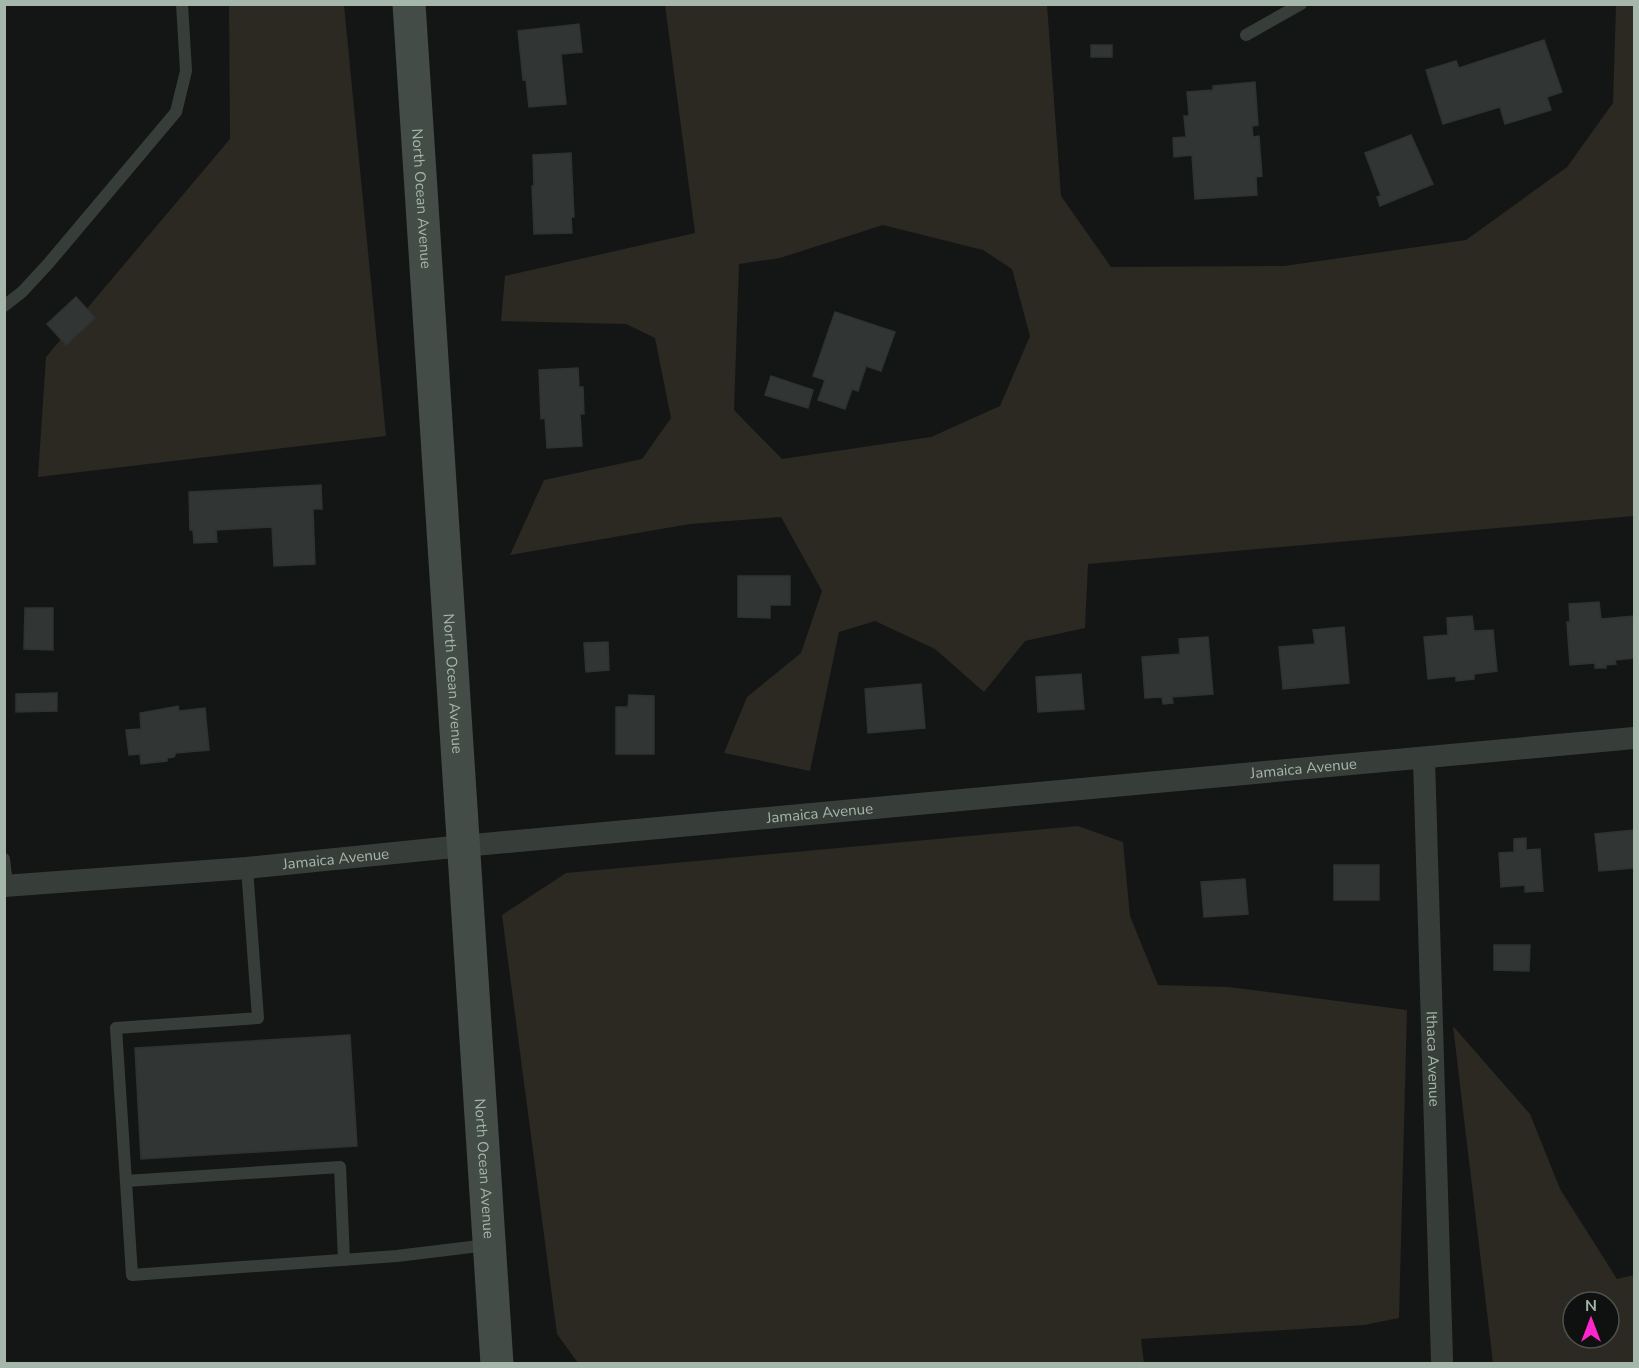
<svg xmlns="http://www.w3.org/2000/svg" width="1639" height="1368" viewBox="0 0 1639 1368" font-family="'Nunito Sans',sans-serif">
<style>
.green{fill:#2c2822;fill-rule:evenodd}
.building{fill:#313533;stroke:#2e3231;stroke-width:1.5}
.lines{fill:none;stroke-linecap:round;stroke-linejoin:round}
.service{stroke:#373e3a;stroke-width:12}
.minor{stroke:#373e3a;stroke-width:22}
.secondary{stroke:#434c46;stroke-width:33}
.labels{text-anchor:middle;stroke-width:5;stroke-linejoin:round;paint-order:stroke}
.street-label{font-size:15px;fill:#a5b7aa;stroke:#0f1110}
</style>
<rect width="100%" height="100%" fill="#141615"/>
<g class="green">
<polygon points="229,5 344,5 386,436 38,477 46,357 230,139"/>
<path d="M665,5h382l14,191 50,71 173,-1 182,-26 101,-73 46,-64 3,-98h18v511l-546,48 -3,64 -60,13 -41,51 -49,-43 -60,-28 -36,11 -29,139 -86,-18 23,-56 54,-44 21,-62 -41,-74 -91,7 -180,31 34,-75 98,-21 29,-41 -16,-80 -29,-14 -125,-3 4,-45 190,-43zM883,225l100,25 29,19 18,67 -30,70 -69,31 -149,22 -48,-49 5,-146 41,-6z"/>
<polygon points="1078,826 1123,842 1130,916 1158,985 1229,987 1407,1010 1399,1318 1364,1325 1141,1339 1144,1363 578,1363 557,1334 502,915 566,873"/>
<path d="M1453,1026l77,88 30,75 57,90 17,-4v88h-141zM1573,1302h36v36h-36z"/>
</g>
<g class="building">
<polygon points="579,24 582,52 561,54 566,104 529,107 526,80 523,80 518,31"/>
<polygon points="1544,40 1562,92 1547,97 1551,110 1505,124 1500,107 1443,124 1426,70 1456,61 1459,68"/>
<rect x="1091" y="45" width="21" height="12"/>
<polygon points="1255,82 1258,125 1252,126 1253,137 1259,136 1262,176 1256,177 1257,195 1195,199 1192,155 1174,157 1173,138 1186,137 1184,116 1189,116 1187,92 1213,90 1213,86"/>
<polygon points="1411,135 1433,184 1380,206 1377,197 1381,196 1365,153"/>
<polygon points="571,153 574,217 571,217 572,233 534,234 532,186 534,186 533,155"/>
<polygon points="76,297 95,318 66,345 47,324"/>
<polygon points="835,312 895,332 881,371 866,366 858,391 852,389 845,409 818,400 825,380 813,376"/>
<polygon points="578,368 579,387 583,387 584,414 580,414 582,446 547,448 545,418 541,419 539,370"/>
<polygon points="771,376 813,390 808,408 765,395"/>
<polygon points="321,485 322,509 313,509 315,564 274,566 272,527 216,530 217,542 194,543 193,530 190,530 189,492"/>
<polygon points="738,576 790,576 790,605 770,605 770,618 738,617"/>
<polygon points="1599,602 1601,619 1634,616 1634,658 1615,660 1616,664 1606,665 1606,668 1595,668 1595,663 1570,665 1567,622 1570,622 1569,604"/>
<polygon points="25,608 53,608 53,650 24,649"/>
<polygon points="1472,616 1474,631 1493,630 1497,671 1474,674 1474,679 1456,681 1456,676 1428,679 1424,637 1448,635 1447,618"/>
<polygon points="1344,627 1349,683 1283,689 1279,647 1315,644 1313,630"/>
<polygon points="1208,637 1213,694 1172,697 1173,703 1163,704 1162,697 1145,698 1142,657 1180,654 1179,639"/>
<polygon points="608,642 609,670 586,672 584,643"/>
<polygon points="1081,674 1084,709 1038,712 1036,677"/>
<polygon points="921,684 925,728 868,733 865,689"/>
<polygon points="57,693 57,711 16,712 16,694"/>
<polygon points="629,695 654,696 654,754 616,754 616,707 628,707"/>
<polygon points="178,706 179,711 205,708 209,750 176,753 174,757 167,758 167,761 141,764 140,754 129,755 126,730 141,729 140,713"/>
<polygon points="1634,830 1634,868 1599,871 1595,834"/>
<polygon points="1526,838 1526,850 1540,849 1543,891 1525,892 1525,885 1501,887 1499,853 1514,852 1514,839"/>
<rect x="1334" y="865" width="45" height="35"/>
<polygon points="1245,879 1248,914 1204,917 1201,882"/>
<polygon points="1494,945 1530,945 1529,971 1494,970"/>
<polygon points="350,1035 357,1146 141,1159 135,1048"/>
</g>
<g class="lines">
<g class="service">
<polyline points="1246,35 1301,4"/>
<polyline points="4,306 22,292 48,264 176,112 186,71 182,4"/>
<polyline points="4,859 7,885"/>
<polyline points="247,868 258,1018 116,1028 132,1275 397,1256 487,1245"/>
<polyline points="126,1181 340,1167 344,1260"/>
</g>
<g class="minor">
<path id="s1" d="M1424,759l18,601"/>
<path id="s2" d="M4,886l243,-18 216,-22 1171,-108"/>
</g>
<path class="secondary" id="s3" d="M409,4l88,1360"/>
</g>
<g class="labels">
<g class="street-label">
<text dy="5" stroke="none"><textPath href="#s3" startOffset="195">North Ocean Avenue</textPath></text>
<text dy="5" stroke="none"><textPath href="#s3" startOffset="681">North Ocean Avenue</textPath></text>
<text dy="5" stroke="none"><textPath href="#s2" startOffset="1305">Jamaica Avenue</textPath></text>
<text dy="5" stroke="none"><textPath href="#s2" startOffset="819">Jamaica Avenue</textPath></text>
<text dy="5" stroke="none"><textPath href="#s2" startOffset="333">Jamaica Avenue</textPath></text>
<text dy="5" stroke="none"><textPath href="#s1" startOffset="300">Ithaca Avenue</textPath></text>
<text dy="5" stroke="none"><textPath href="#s3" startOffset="1167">North Ocean Avenue</textPath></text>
</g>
</g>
<rect width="1639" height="1368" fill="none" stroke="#a5b7aa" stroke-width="12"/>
<g transform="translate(1591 1320)"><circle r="28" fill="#0f1110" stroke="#4b534e" stroke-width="1.5"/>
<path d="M0-4.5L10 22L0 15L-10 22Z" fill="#fe25cc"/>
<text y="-9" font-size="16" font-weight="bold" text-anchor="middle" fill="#a5b7aa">N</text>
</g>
</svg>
